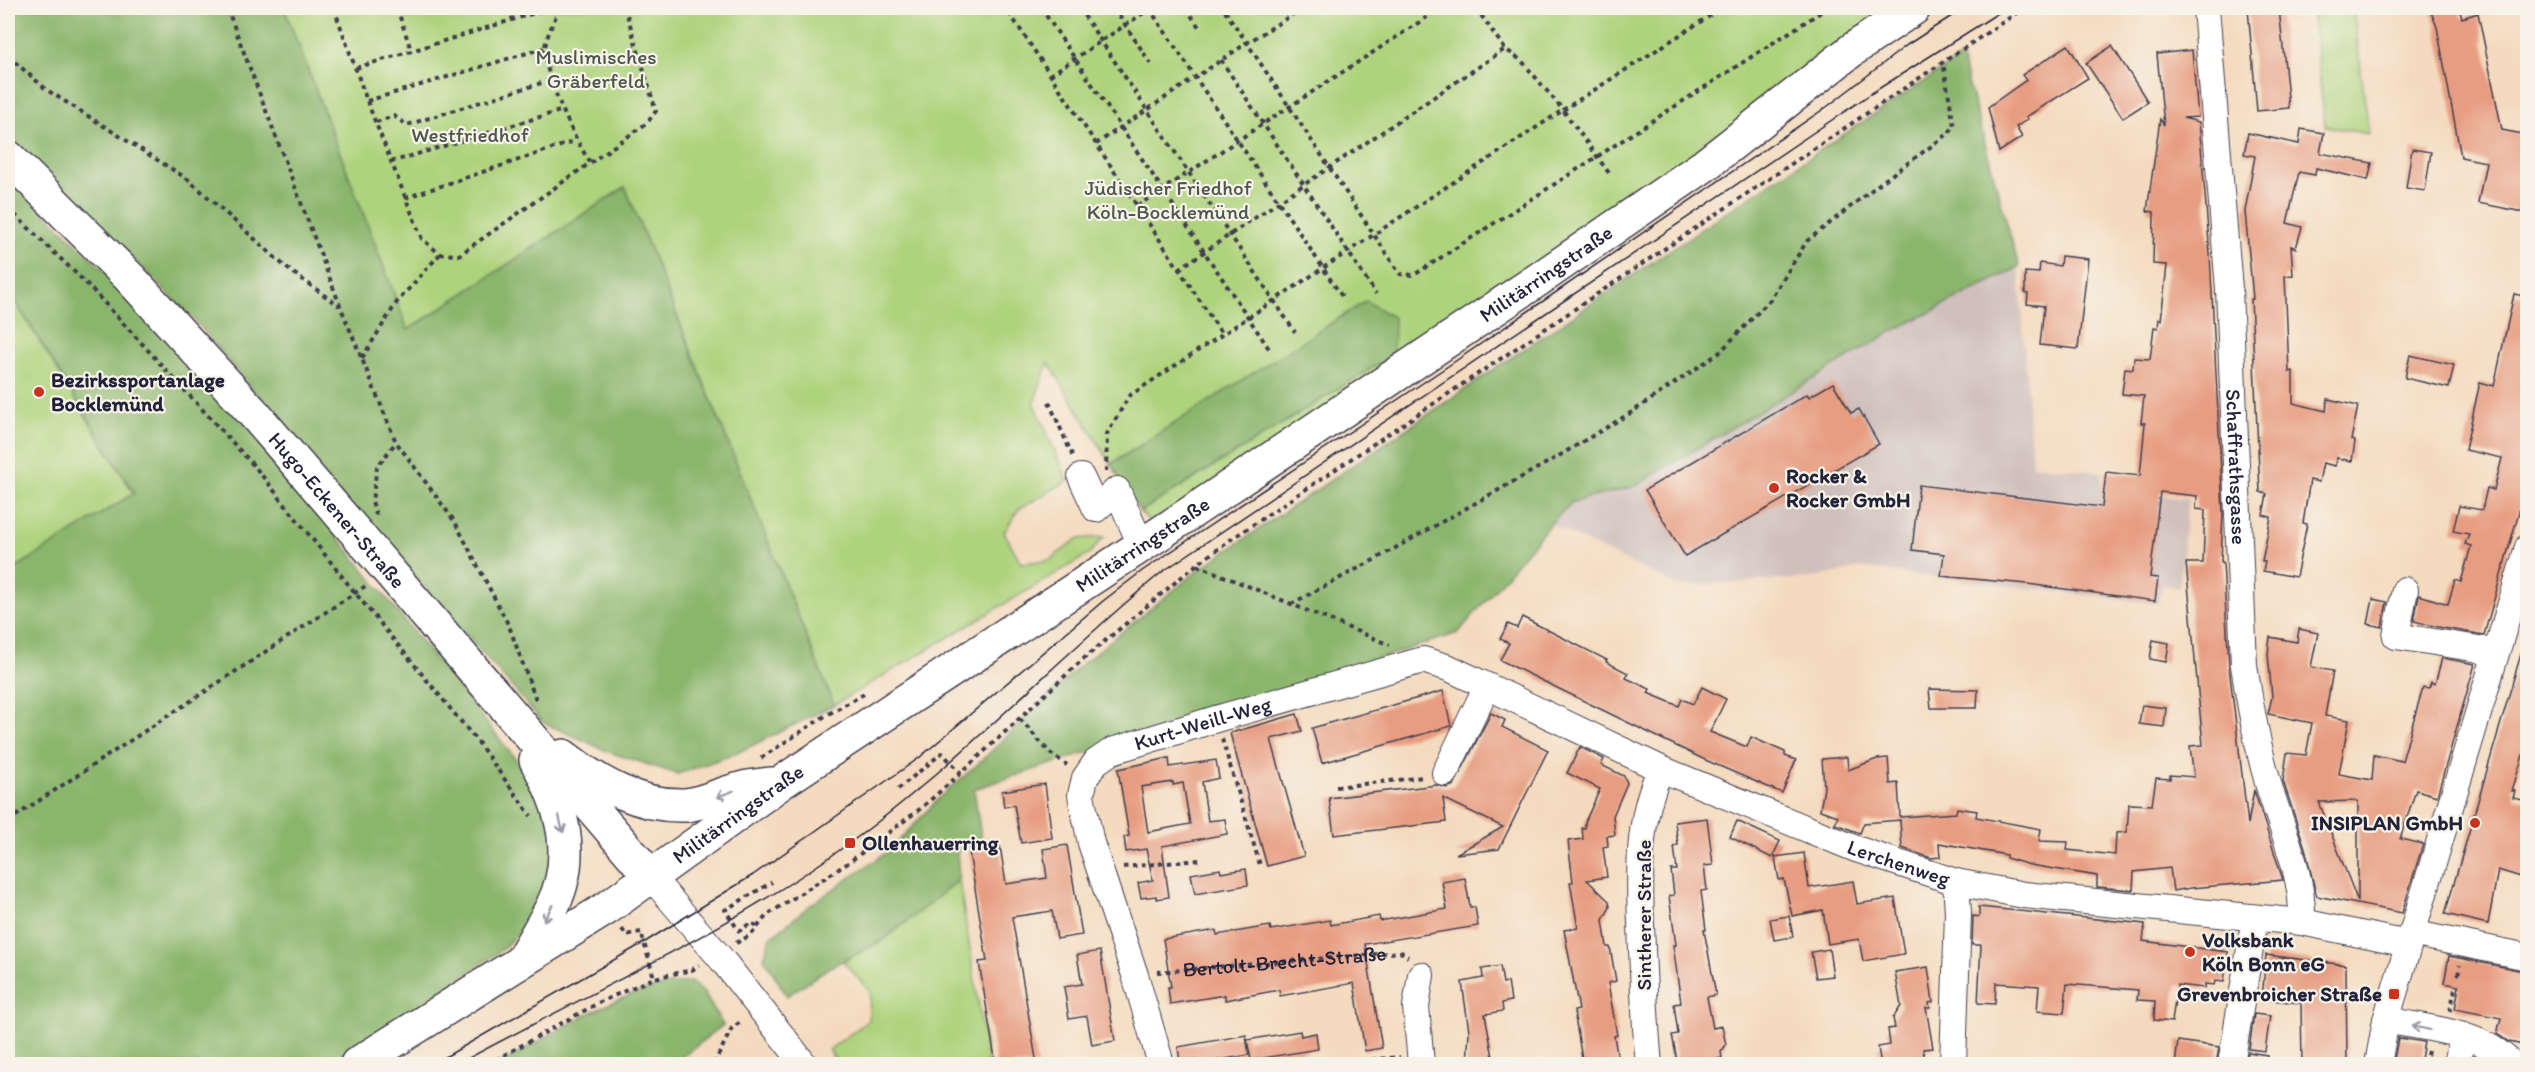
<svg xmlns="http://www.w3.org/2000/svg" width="2535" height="1072" viewBox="0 0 2535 1072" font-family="Itim,sans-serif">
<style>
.industrial{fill:#d0c0bc}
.green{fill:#aed37d;stroke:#687a5c;stroke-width:1.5}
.forest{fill:#8ab56c;stroke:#566c54;stroke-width:1.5}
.building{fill:#e79d81;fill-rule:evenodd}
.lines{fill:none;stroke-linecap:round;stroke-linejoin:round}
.minor-casing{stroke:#423e4f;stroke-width:28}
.major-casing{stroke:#423e4f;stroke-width:36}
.path{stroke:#423e4f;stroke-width:4;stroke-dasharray:4.5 4.5;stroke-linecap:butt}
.minor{stroke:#fff;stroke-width:26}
.major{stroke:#fff;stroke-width:33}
.tram{stroke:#22223b;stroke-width:1.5}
.oneway{stroke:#9c9ca7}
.poi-dot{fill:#c8321e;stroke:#f7f3e8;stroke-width:2}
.labels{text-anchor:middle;stroke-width:4.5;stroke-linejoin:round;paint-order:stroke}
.park-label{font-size:21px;fill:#4c574f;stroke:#f7f3e8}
.street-label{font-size:21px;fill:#22223b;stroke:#f7f3e8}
.poi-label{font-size:21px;font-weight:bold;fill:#22223b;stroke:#f7f3e8;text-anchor:start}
</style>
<rect width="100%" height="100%" fill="#f7f3e8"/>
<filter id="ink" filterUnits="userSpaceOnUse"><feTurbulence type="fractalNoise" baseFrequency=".0167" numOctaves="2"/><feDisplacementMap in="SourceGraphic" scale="12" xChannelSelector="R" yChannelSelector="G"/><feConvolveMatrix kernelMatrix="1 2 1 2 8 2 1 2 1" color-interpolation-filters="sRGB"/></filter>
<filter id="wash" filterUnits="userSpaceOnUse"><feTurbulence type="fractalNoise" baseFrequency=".008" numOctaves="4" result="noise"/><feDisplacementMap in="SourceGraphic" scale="24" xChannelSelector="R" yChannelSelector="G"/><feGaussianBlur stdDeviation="1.35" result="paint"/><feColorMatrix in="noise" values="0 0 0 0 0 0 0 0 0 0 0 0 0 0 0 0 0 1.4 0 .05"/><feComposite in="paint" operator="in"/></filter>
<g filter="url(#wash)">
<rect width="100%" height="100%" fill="#f4dabe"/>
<polygon class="industrial" points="2019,267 2032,465 2102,472 2102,488 2188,499 2179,588 2162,585 2158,604 1859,568 1811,578 1678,586 1550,524 1572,502 1633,487 1891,332"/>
<g class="green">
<polygon points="284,8 1893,8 1710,149 1153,524 1140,512 1393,355 1366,302 1111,464 1048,362 1034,403 1068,481 1019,509 1004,532 1021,563 1050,560 1077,539 1104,537 1089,554 834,705 625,187 408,330"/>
<polygon points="2312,8 2353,8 2369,134 2325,126"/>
<polygon points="8,290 134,494 8,573"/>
<polygon points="959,880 988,1064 838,1064 829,1050 869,1020 870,992 843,961 882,941"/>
</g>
<g class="forest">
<polygon points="8,8 284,8 408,330 625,187 834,705 735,754 677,774 609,752 542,722 435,598 369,529 197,323 8,133"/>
<polygon points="1961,57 2019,267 1891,332 1633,487 1572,502 1550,524 1458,633 974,789 982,844 957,850 959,880 882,941 830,967 787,996 764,958 770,938 809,906 890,850 940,797 979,763 1082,664 1197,571 1707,225"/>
<polygon points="8,177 119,285 265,446 525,771 547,813 555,846 541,908 503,949 336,1064 8,1064 8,573 134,493 8,290"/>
<polygon points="1366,301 1394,318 1393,355 1140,512 1111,464"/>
<path d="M691,982l13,11 19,32 -50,39h-174c59,-32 122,-78 192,-82z"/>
</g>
<g id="blocks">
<g class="building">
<polygon points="2279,8 2289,108 2257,111 2248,9"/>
<polygon points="2445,8 2459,8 2462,18 2478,13 2502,130 2528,135 2528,213 2478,203 2486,162 2461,157 2437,27 2431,12"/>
<polygon points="2068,45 2088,78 2026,117 2028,119 2016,127 2022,137 1999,152 1988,107 2026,80 2022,75"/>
<polygon points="2112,46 2148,102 2123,118 2086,63"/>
<polygon points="2192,50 2198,117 2183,118 2199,122 2210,255 2223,512 2221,562 2223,562 2229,667 2248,824 2254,790 2283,880 2191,888 2173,891 2170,868 2134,872 2133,890 2097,887 2097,876 2030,865 2006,858 2006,855 1939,843 1940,857 1931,858 1902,848 1900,820 1864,823 1860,833 1835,824 1838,816 1820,810 1824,788 1822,759 1847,757 1848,770 1877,759 1888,758 1890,784 1898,783 1900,817 1956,813 1957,808 1977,811 1976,817 2041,829 2039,841 2068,842 2067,850 2115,855 2116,833 2127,832 2129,804 2152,805 2156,778 2170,779 2170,775 2194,777 2190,746 2203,745 2186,563 2203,563 2205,510 2196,509 2197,496 2160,492 2150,577 2158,578 2155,601 2027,584 1941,576 1944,554 1912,550 1919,485 2102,507 2106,472 2140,476 2145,423 2141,423 2144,396 2122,394 2125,368 2133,369 2134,358 2150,359 2154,327 2158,328 2159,319 2161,320 2167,265 2153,264 2154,212 2147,211 2160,119 2164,125 2157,54"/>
<polygon points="2301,129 2324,133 2320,153 2372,163 2368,180 2316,168 2315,175 2299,172 2287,223 2302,227 2296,248 2291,246 2293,275 2285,276 2289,372 2293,371 2293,403 2326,411 2328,399 2358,406 2351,440 2355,441 2352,461 2337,458 2335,466 2323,463 2319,482 2310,480 2303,523 2307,524 2296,577 2263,571 2265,562 2262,561 2271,517 2263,515 2267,494 2260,492 2251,299 2253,299 2245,211 2255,156 2244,154 2248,133 2299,144"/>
<polygon points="2412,149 2431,152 2425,191 2406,188"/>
<polygon points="2061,256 2088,259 2078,349 2040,345 2044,306 2027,304 2028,294 2025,293 2025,272 2039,273 2040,263 2060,266"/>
<polygon points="2514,294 2528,297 2528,480 2484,635 2438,627 2414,621 2419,595 2448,604 2455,580 2461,582 2471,546 2465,544 2469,534 2453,531 2459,506 2482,510 2487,488 2494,490 2502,458 2465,450 2480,382 2494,386"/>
<polygon points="2410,355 2454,365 2449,388 2405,378"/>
<polygon points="1833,383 1851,413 1859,409 1879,444 1685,556 1645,490 1807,394 1809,397"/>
<polygon points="2373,599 2387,602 2382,627 2368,624"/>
<polygon points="1522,617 1607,660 1606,662 1628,673 1626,678 1650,689 1648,693 1679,706 1682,699 1693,704 1702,687 1726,699 1710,732 1747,747 1751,737 1785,752 1785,756 1796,760 1782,793 1703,759 1500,660 1509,643 1500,639 1508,624 1517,628"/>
<path d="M2299,629l19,4 -7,34 22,4 -8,45 24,4 -10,54 33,6 2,-25 28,6 21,-74 6,1 2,-6 4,2 7,-26 33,6 -38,132 -21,-6 -16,49 23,5 -21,69 -85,-17 -2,-6 -10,-42 -22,-67 4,-28 19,2 6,-32 -44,-9 4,-17 -4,-43 2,-17 27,5zM2358,801v101l-39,-100z"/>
<polygon points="2153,640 2169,643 2166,662 2150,659"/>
<polygon points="2523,647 2528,648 2528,756 2523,755 2512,791 2515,791 2513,798 2528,801 2528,869 2524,868 2521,877 2498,870 2488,924 2445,914"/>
<polygon points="1929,689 1978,690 1977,708 1931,708"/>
<polygon points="1443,691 1451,726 1322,763 1312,728"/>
<polygon points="2142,705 2166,708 2164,727 2139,724"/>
<polygon points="1491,713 1505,720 1502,727 1548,750 1499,849 1456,854 1503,827 1443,798 1446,822 1334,835 1329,798 1437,785 1447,788 1454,785"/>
<polygon points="1297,714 1302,731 1271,739 1304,856 1267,866 1230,733"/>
<polygon points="1580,747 1604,759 1601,765 1624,776 1627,783 1613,816 1615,835 1607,836 1608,846 1603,847 1607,877 1587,880 1609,901 1610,907 1603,920 1607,947 1610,947 1616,981 1608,983 1617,1035 1614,1036 1619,1065 1583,1065 1574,1011 1579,1010 1564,930 1578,928 1570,882 1573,882 1568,841 1583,839 1582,828 1585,828 1585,822 1600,789 1567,773"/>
<path d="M1169,758l1,9 46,-7 3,18 -17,4 6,39 17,-2 2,15 -65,12 7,51 -12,2 -1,-3 -15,2 -3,-15 15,-3 -7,-31 -20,3 -2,-15 5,-1 -11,-67zM1173,782v3l10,-2 7,41 -42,8 -7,-45z"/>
<polygon points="1045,784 1052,838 1021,843 1014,805 1004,807 1002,791"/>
<polygon points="1707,818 1713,865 1704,866 1707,890 1701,891 1706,930 1704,930 1716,995 1707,997 1713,1028 1722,1026 1726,1045 1721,1052 1722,1058 1713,1060 1713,1065 1678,1065 1672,1035 1678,1034 1674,1004 1681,1003 1673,945 1676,945 1669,896 1674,895 1671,870 1677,870 1674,846 1678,845 1675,822"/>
<polygon points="1737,821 1780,841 1772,858 1730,837"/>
<polygon points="1067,845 1082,935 1057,939 1052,911 1012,917 1037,1065 996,1065 979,962 987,961 969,852 1000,846 1006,884 1047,878 1043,849"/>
<polygon points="1804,853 1809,888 1853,881 1857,904 1895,898 1904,954 1863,961 1859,939 1828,944 1823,910 1792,916 1784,879 1779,880 1775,857"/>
<polygon points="1220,869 1221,873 1246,869 1248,885 1195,894 1191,874"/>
<polygon points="1465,878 1470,907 1475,907 1478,926 1365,944 1382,1048 1365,1051 1354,983 1280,996 1279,990 1225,1000 1225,995 1170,1004 1168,987 1171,987 1163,939 1216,930 1217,935 1270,926 1271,930 1330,920 1331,925 1379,916 1380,921 1447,909 1442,882"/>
<polygon points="1979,907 2145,924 2143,941 2228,952 2224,982 2215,981 2214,985 2205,984 2204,988 2177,985 2172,1022 2154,1020 2155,1001 2137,1000 2138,990 2067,984 2064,1013 2037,1011 2039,986 1996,983 1995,1004 1978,1003 1981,945 1972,945 1973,916 1979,917"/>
<polygon points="1789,916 1793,937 1774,940 1770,919"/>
<polygon points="1829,949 1833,976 1816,978 1811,952"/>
<polygon points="1100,951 1115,1041 1092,1045 1087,1016 1069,1019 1064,987 1082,984 1077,955"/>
<polygon points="2266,955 2346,965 2347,1065 2302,1065 2301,1003 2262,999"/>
<polygon points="2449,956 2528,972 2528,1046 2509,1042 2497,1034 2501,1018 2455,1009 2459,986 2444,983"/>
<polygon points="1500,966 1503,983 1508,982 1511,1001 1502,1003 1503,1011 1485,1014 1493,1057 1487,1058 1489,1065 1467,1065 1469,1031 1462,982 1483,978 1482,969"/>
<polygon points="1928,967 1933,1002 1929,1003 1930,1008 1926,1008 1933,1048 1923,1049 1925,1065 1881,1065 1878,1047 1890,1045 1888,1029 1895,1028 1893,1018 1901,1006 1895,972"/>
<polygon points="2254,1014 2270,1016 2265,1051 2249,1049"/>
<polygon points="1300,1031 1301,1036 1316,1033 1318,1049 1251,1060 1247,1040"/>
<polygon points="1246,1035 1249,1055 1195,1064 1195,1060 1180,1062 1178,1047"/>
<polygon points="2398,1038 2424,1042 2420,1065 2393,1065"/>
<polygon points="2178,1041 2219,1047 2216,1065 2175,1065"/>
<polygon points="2248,1052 2267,1055 2266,1065 2246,1065"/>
</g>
</g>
</g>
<g filter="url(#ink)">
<use href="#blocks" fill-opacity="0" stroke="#423e4f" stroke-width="1.5"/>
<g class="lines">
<g class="minor-casing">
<g id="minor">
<path id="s2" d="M2206,8l23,281 15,376c6,40 13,79 24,118 13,45 36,92 34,139"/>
<polyline points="1081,477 1096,509 1117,490 1141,545"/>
<polyline points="2405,590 2396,636 2479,649 2495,655"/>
<polyline points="1445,773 1487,686"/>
<polyline points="652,878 723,961 804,1064"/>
<polyline points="2411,933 2528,957"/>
<path d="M2386,1020c43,9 94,11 126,44"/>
<path id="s3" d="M1161,1064l-26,-89 -44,-132 -10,-48 4,-17 11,-16 16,-11 104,-32 207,-59 26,8 212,101 195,80 100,33 68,13 278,27 106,22"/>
<polyline points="1421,1064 1416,1007 1421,975"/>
<path d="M1649,1064c-4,-38 -5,-76 -7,-114 -2,-59 -8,-127 19,-181"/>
<polyline points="1953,1064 1958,913 1956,882"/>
<polyline points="2231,1064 2255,918"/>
<polyline points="2378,1064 2386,1020 2528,547"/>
<polyline points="2457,1064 2463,1036"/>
</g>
</g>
<g class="major-casing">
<g id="major">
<path id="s4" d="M8,157l122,121 126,138 396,462"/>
<path d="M563,756c36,28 76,51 123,49 19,-2 36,-12 54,-16 10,-3 22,-4 32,-5"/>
<path d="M522,960c10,-18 21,-35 30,-53 25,-50 11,-100 -16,-147"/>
<path id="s5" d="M357,1064l250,-156 175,-126 383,-252 374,-251 166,-114 147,-115 62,-42"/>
</g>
</g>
<g class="path">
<polyline points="227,8 341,308 396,442 455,522 509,626 536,700"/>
<polyline points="334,8 367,101 422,239 440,254 459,255 647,123 656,111 625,8"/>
<polyline points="397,8 411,50"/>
<polyline points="509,8 512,18"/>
<path d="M559,8c-4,12 -12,26 -14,39 -4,22 31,96 45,115"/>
<polyline points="805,8 808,11 824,11 829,8"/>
<polyline points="1014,8 1008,11 1222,334"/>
<polyline points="1041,8 1270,350"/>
<polyline points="1079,8 1295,332"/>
<polyline points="1114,8 1151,64"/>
<polyline points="1149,8 1343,298"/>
<polyline points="1186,8 1201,30"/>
<polyline points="1303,8 1247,43 1400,274 1414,275 1827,8"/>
<polyline points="1476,8 1505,49 1521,60 1563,110 1722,8"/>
<polyline points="8,56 47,90 189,180 288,269 339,306"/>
<polyline points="1221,60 1376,294"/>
<polyline points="356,68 551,8"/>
<polyline points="1050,75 1151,8"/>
<polyline points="367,101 544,48"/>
<polyline points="376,122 394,116 407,125 551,80"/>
<polyline points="1096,144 1247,43 1223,8"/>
<polyline points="391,162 563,110"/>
<polyline points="405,198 575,141"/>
<polyline points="1137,206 1441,8"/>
<polyline points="8,208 89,286 256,468 356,594 477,741 531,816"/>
<polyline points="1179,269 1505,49"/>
<polyline points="362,358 397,302 440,254"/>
<polyline points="1049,402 1073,457"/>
<polyline points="1106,472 1107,434 1129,396 1563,110 1609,173"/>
<polyline points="376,515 372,501 377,467 396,442"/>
<polyline points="1197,565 1390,645"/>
<polyline points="1291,604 1374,560 1552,460 1629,414 1719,353 1770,300 1807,241 1883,181 1948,134 1954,126 1943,62"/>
<polyline points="1020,719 1050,753 1067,765"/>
<polyline points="1222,739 1260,865"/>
<polyline points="761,758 825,716 864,694"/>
<polyline points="1336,787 1424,777"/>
<polyline points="898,789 942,753 961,773"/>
<polyline points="8,821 367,585"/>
<polyline points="1123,867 1200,860"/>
<polyline points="757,926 751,923 739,931 725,910 772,882"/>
<polyline points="622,929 626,935 641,932 654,978"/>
<polyline points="736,943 751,935 767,915 848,863 920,809 961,773 1081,661 1196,565 1233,538 2024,8"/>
<path id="s1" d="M1157,972l244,-20 7,5"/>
<polyline points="2458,975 2460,965"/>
<polyline points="2450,1011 2456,985"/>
<polyline points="488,1064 600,1002 654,978 692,970 699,965"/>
<polyline points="714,1064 732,1028 742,1021"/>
<polyline points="1318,1064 1400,1057"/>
<polyline points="2425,1064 2428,1051"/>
</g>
<use href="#minor" class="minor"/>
<use href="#major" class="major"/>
<g class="tram">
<polyline points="433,1064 645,942 753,875 919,758 1103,601 1142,571 1460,358 1828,106 1907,45 1964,8"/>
<path d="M458,1064c132,-72 271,-133 393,-222 111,-81 205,-183 311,-270l710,-479 134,-85"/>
</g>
</g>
<defs><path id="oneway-shaft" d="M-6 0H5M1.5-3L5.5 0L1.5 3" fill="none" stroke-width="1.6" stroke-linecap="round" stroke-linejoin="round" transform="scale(1.5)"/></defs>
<g class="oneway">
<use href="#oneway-shaft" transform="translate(725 794) rotate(159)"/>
<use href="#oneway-shaft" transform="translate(561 824) rotate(76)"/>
<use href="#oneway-shaft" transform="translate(548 913) rotate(119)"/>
<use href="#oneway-shaft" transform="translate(2421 1028) rotate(-168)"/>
</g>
</g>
<g class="poi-dot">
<circle cx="39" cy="392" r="6"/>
<circle cx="1774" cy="488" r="6"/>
<circle cx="2475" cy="823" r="6"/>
<rect x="844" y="837" width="12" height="12" rx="3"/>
<circle cx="2190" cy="952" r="6"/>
<rect x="2388" y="988" width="12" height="12" rx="3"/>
</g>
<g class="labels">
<g class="park-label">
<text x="596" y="64">Muslimisches<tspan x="596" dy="24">Gräberfeld</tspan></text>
<text x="470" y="142">Westfriedhof</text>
<text x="1168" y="195">Jüdischer Friedhof<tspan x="1168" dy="24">Köln-Bocklemünd</tspan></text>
</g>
<g class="street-label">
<text dy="7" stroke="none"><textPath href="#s5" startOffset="1428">Militärringstraße</textPath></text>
<text dy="7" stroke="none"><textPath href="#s2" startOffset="460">Schaffrathsgasse</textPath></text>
<text dy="7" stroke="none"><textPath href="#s4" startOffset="483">Hugo-Eckener-Straße</textPath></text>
<text dy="7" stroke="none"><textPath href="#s5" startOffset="942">Militärringstraße</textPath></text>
<text dy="7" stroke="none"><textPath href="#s3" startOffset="432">Kurt-Weill-Weg</textPath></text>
<text dy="7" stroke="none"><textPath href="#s5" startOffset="456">Militärringstraße</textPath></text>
<text dy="7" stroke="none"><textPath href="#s3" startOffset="1179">Lerchenweg</textPath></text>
<text transform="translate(1644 915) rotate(-90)" y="7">Sintherer Straße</text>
<text dy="7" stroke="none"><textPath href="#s1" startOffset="128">Bertolt-Brecht-Straße</textPath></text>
</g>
<g class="poi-label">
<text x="51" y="387">Bezirkssportanlage<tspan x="51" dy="24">Bocklemünd</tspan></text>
<text x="1786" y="483">Rocker &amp;<tspan x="1786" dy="24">Rocker GmbH</tspan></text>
<text x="2463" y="830" text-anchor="end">INSIPLAN GmbH</text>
<text x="862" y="850">Ollenhauerring</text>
<text x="2202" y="947">Volksbank<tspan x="2202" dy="24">Köln Bonn eG</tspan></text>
<text x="2382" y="1001" text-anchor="end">Grevenbroicher Straße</text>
</g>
</g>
<rect width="2535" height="1072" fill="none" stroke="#f7f3e8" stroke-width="30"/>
</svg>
